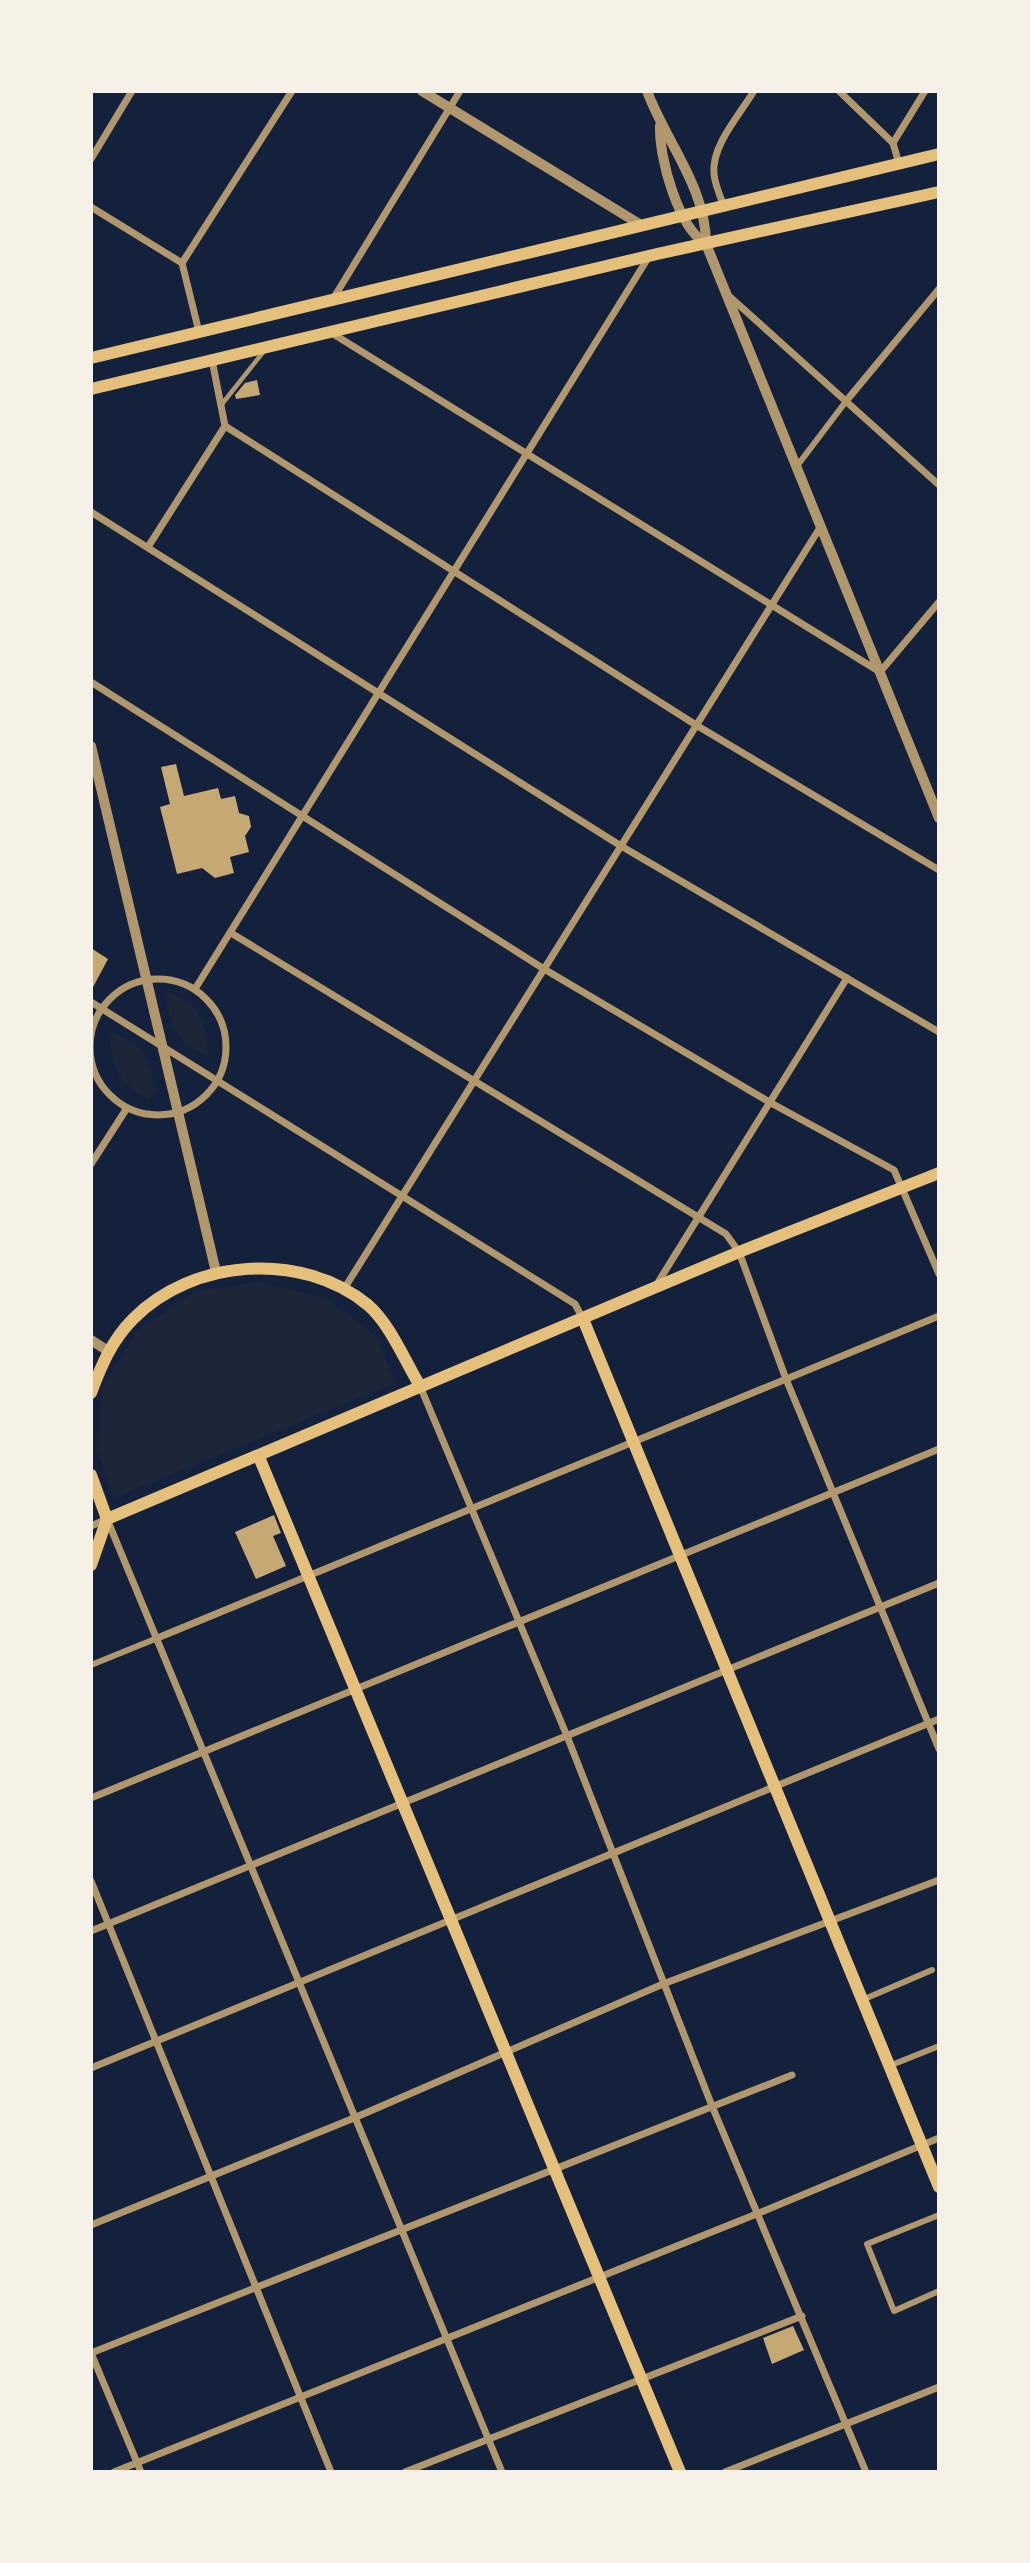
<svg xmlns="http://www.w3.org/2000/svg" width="1030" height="2563" viewBox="0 0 1030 2563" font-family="Lato,sans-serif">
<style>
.green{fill:#1d2539}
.building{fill:#c6a872}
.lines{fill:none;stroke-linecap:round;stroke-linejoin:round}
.service{stroke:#b1986c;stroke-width:4.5}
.pedestrian{stroke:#b1986c;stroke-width:6}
.minor{stroke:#b1986c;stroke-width:7}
.tertiary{stroke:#b1986c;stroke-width:10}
.secondary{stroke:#e5c07b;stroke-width:12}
</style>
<rect width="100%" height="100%" fill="#14213d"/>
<g class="green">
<path d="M165,991c37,12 40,30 44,66 -38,-21 -36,-24 -44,-66z"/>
<path d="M109,1030c35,18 39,23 47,62l-8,8c-33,-20 -36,-33 -39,-70z"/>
<polygon points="258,1282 326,1298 377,1337 395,1383 114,1498 97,1450 103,1385 138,1330 196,1291"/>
</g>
<g class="building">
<polygon points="257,380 260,395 236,399 235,395 245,383"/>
<polygon points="176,764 184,796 218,788 221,799 235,796 239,813 249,816 251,827 245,836 249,852 230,857 234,873 215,878 202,868 177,874 160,807 170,804 161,767"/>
<polygon points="91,948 108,959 91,991"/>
<polygon points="274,1515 281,1533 273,1536 286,1566 256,1579 235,1532"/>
<polygon points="793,2326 804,2350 772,2364 763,2338"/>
</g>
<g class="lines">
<polyline class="service" points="222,404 264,351"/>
<g class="pedestrian">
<polyline points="797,466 847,400"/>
<polyline points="91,1665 155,1639"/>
<polyline points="862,2000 932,1970"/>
<polyline points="889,2066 939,2046"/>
<polyline points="939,2215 867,2244 894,2311 939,2291"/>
</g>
<g class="minor">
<polyline points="839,91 893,143 899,164"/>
<polyline points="893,143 925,91"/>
<polyline points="91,159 132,91"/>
<path d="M724,206c-4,-10 -9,-21 -10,-32 -3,-28 26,-60 40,-83"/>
<polyline points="91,207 182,263"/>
<polyline points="729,296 939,485"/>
<polyline points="333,299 460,91"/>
<polyline points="199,332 182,263 292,91"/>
<polyline points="330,332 880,672 939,602"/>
<polyline points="212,360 225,426 696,725 939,870"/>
<polyline points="847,400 939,289"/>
<polyline points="91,512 621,846 939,1032"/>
<polyline points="148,547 225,426"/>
<polyline points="91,682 544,969 771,1103 894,1170 939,1274"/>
<polyline points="231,933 726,1234 739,1252 786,1379 939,1749"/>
<circle cx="158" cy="1047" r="68"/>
<polyline points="195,989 648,258"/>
<polyline points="91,1002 575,1304 583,1319"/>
<polyline points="91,1164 127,1108"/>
<polyline points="657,1284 847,978"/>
<polyline points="344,1289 821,526"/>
<polyline points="420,1386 567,1736 712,2106 866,2472"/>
<polyline points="91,1526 107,1519 502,2472"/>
<polyline points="155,1639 939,1316"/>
<polyline points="91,1798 939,1449"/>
<polyline points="91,1881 331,2472"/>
<polyline points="91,1931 939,1583"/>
<polyline points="91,2068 939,1719"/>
<polyline points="91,2225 354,2118 663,1984 939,1880"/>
<polyline points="91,2353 792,2075"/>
<polyline points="91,2353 141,2472"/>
<polyline points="114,2472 759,2213 939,2138"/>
<polyline points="405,2472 802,2316"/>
<polyline points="725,2472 939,2387"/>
</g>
<g class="tertiary">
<polyline points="422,91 641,225"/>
<path d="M647,91c19,51 59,96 59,153l233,574"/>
<path d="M660,126c-1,32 18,101 46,118"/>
<polyline points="91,746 216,1272"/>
<polyline points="91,1340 108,1351"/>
</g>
<g class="secondary">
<polyline points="91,358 939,154"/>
<polyline points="91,389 657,254 939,192"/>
<polyline points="583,1319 939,2187"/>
<path d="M91,1393c10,-27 21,-53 42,-74 59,-60 168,-69 235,-14 22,19 37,56 52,81"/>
<polyline points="259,1457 680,2472"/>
<polyline points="91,1475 107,1519"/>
<polyline points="107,1519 739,1252 939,1173"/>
<polyline points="91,1565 107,1519"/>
</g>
</g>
<rect width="1030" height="2563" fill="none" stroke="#f6f1e7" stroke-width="186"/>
</svg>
